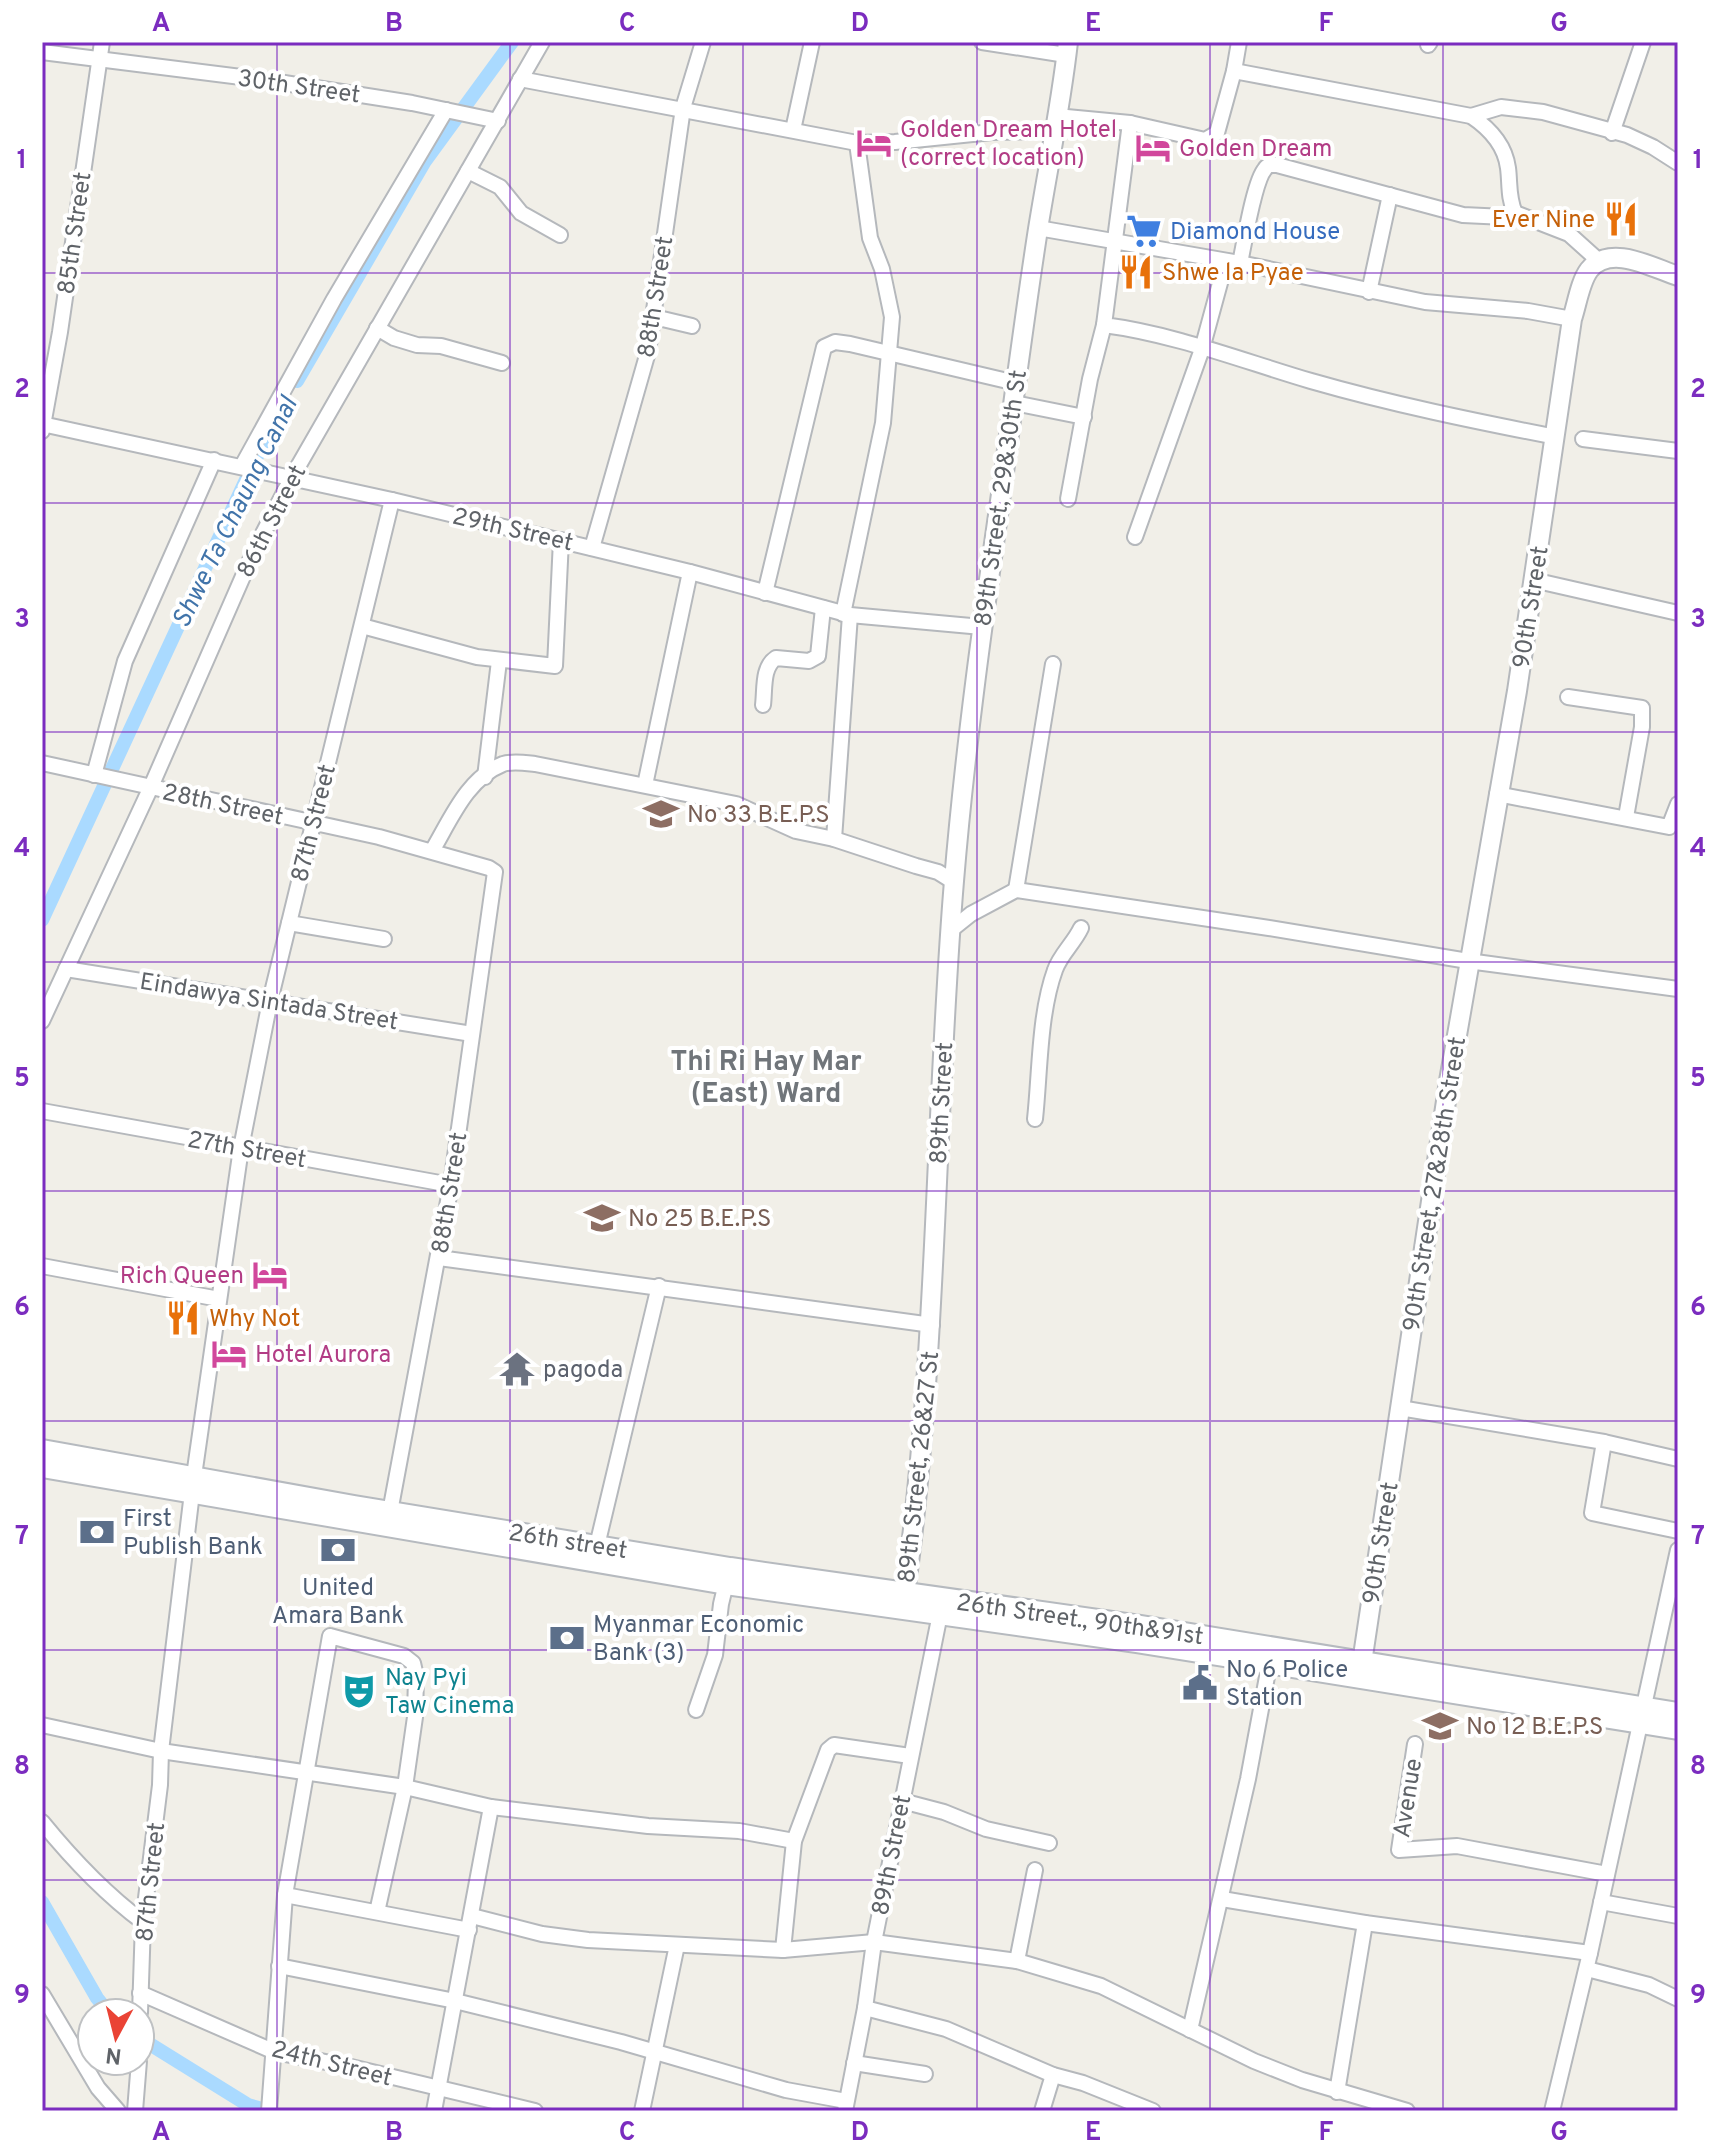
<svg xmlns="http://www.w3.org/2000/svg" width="1720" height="2153" viewBox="0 0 1720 2153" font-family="Overpass,sans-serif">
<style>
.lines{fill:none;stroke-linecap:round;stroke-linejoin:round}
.canal{stroke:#aadaff;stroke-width:14}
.minor-casing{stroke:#b5b8bc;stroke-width:18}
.tertiary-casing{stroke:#b5b8bc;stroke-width:22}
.secondary-casing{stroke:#b6babf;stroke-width:24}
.minor{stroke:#fff;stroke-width:14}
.tertiary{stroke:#fff;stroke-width:18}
.secondary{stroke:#fff;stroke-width:20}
.grid{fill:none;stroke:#7b2cbf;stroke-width:2;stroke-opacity:0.55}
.labels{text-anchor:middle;stroke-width:8;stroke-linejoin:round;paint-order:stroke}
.street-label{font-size:24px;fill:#5f6368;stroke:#fff}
.hotel-label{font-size:24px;fill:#b23c85;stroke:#fff;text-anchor:start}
.food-label{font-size:24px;fill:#c56008;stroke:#fff;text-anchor:start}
.shop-label{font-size:24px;fill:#366cbe;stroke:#fff;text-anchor:start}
.education-label{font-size:24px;fill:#785e54;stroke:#fff;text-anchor:start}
.worship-label{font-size:24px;fill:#5b616d;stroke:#fff;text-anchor:start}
.service-label{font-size:24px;fill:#4e5e75;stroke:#fff;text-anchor:start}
.culture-label{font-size:24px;fill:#0d838f;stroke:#fff;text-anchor:start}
.water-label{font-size:26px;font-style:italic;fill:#4174aa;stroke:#fff}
.quarter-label{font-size:28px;font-weight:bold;fill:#70757a;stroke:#fff}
.neatline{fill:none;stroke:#7b2cbf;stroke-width:3}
.grid-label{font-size:26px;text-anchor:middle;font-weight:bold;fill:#7b2cbf}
</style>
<rect width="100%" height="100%" fill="#f1efe8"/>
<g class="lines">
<g class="canal">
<polyline points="297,381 425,161 512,42"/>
<polyline points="42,920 264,441"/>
<polyline points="42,1902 97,1998 109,2013"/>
<polyline points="140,2038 248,2105 269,2111"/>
</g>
<g class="minor-casing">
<g id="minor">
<polyline points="982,42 1066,55"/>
<polyline points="1428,45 1430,42"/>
<polyline points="42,52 265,80 412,103 498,121"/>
<polyline points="1234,71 1239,42"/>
<polyline points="520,79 857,143 895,142 992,132 1055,131"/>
<path d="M1056,116l74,7 75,17 12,-7 17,-62 237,45c18,12 34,29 37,52 2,15 0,30 7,45l54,21 30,27"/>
<polyline points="1471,116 1501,107 1543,112 1627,135 1653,147 1678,163"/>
<path d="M1130,123l-26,202c70,9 139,36 207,56 80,23 163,40 245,56"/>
<polyline points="793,130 812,42"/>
<polyline points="1612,133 1643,42"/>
<polyline points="468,171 500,187 521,213 560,235"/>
<polyline points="1038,228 1240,263 1425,302 1528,311 1572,319"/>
<path d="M1240,263c4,-18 14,-82 25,-94 3,-5 6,-4 12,-4l186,50 42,2 10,-4"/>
<polyline points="1369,292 1390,195"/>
<polyline points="654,317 692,326"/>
<polyline points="377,328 394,338 417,345 441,346 502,363"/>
<polyline points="1014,403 1084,417"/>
<polyline points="42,424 392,500 690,572 850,615 982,627"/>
<polyline points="42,431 60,332 102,42"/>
<polyline points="1583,439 1678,451"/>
<polyline points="242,466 334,299 446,110"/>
<polyline points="1068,499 1090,379 1104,325"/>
<polyline points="1135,537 1202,349 1226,261"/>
<polyline points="592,548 648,352 683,108 703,42"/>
<polyline points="1533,580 1678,613"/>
<polyline points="765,593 824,347 835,342 850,344 1016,383"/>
<polyline points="843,614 883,423 892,317 882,269 870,238 857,143"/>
<polyline points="362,626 477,657 555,666 561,540"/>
<polyline points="1568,697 1642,708 1642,727 1626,817"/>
<path d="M763,705c2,-16 -1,-38 13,-47l33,3 9,-5 5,-48"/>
<polyline points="42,763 379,837 489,868 495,872 451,1185 390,1512"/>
<polyline points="94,775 125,661 214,460"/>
<polyline points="485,777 499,661"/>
<polyline points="645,785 690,572"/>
<polyline points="1497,794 1669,827 1678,804"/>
<polyline points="834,839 850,615"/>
<path d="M432,851c18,-30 35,-73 71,-87 10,-3 22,-1 32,0l201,40 60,27 38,8 82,27 22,6 16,10"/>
<polyline points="1016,890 1053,664"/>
<polyline points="289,923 384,939"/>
<polyline points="951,930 971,914 1016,890 1269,928 1468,961 1678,989"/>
<polyline points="66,969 472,1034"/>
<polyline points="42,1021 150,789 254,551 292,477 542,42"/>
<polyline points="42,1111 451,1185"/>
<path d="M1035,1119c5,-46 4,-105 20,-149 5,-15 19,-27 26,-42"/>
<polyline points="439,1258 932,1325"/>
<polyline points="42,1266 219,1299"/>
<polyline points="1400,1408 1604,1442 1678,1459"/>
<polyline points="1604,1442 1592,1513 1678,1531"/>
<polyline points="595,1554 659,1286"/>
<polyline points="696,1710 715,1655 721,1604 727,1579"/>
<polyline points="42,1725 161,1751 405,1787 491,1807 648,1826 739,1831 794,1841"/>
<polyline points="1415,1744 1399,1850 1457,1846 1607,1874"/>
<polyline points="902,1801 944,1812 986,1829 1049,1843"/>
<path d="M42,1822c31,38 62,71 101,100"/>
<polyline points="285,1895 469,1930"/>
<polyline points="1222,1899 1365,1923 1590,1953"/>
<polyline points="1601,1902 1678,1916"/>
<polyline points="472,1916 542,1934 588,1940 783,1950 874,1942 1017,1961 1101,1986 1254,2061 1302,2080 1407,2111"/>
<polyline points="783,1950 794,1841 828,1750 834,1745 910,1756"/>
<polyline points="1017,1961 1035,1870"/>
<polyline points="279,1966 455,2001 621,2042 786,2090 846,2101"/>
<polyline points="1587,1969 1649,1985 1678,1999"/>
<polyline points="140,1993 275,2052 351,2067 535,2111"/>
<polyline points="42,1994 98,2088 118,2111"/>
<polyline points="865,2008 946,2029 1053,2075 1083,2083 1153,2111"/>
<polyline points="140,2013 143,1922 160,1785 161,1751 194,1476 241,1148 270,1001 392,500"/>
<polyline points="1190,2030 1248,1779 1271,1655"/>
<polyline points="854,2063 925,2074"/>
<polyline points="1337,2092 1365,1923"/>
<polyline points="135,2111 139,2061"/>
<polyline points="269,2111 285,1895 330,1636 404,1656 413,1663 416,1676 415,1717 405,1787 377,1912"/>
<polyline points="434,2111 491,1807"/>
<polyline points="642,2111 677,1945"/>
<polyline points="845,2111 865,2008 874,1942 941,1609"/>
<polyline points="1042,2111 1053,2075"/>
<polyline points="1552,2111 1590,1953 1678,1550"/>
</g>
</g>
<g class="tertiary-casing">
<g id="tertiary">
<path d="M903,1607c35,-241 31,-484 51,-726 11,-134 30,-268 49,-401 11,-83 22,-167 35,-251 10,-62 23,-124 30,-187"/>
<path d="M1360,1676l89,-595 68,-390 55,-372c5,-15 8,-37 17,-49 21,-27 64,-2 89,6"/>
</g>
</g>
<g class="secondary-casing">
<g id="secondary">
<polyline points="42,1450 354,1506 730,1568 1140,1626 1678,1713"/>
<polyline points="42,1467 726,1584 1137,1642 1678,1729"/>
</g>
</g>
<use href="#minor" class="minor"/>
<use href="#tertiary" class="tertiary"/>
<use href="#secondary" class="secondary"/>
</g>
<path class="grid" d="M277,42v2069M510,42v2069M743,42v2069M977,42v2069M1210,42v2069M1443,42v2069M42,273h1636M42,503h1636M42,732h1636M42,962h1636M42,1191h1636M42,1421h1636M42,1650h1636M42,1880h1636"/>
<defs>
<g id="hotel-bare" transform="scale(2.76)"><path d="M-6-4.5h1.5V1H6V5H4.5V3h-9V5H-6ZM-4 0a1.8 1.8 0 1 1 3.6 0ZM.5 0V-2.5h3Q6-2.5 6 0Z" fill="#d1479c" stroke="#fff" stroke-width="2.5" paint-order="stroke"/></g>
<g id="restaurant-bare" transform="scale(2.76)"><path d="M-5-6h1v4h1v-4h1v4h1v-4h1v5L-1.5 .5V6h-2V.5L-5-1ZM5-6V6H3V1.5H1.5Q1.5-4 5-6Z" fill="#e8710a" stroke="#fff" stroke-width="2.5" paint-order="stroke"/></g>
<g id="supermarket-bare" transform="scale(2.76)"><path d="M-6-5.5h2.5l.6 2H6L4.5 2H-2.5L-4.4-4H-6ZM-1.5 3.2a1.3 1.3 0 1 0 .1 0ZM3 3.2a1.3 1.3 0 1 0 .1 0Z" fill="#3f7fe0" stroke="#fff" stroke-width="2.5" paint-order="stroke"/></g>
<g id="school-bare" transform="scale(2.76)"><path d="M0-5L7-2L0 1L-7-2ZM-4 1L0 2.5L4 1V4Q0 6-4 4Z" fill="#8d6e63" stroke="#fff" stroke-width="2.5" paint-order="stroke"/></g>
<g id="temple-bare" transform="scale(2.76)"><path d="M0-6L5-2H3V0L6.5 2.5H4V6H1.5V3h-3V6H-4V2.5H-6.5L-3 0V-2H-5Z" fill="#6b7280" stroke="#fff" stroke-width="2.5" paint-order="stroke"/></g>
<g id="bank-bare" transform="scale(2.76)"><path d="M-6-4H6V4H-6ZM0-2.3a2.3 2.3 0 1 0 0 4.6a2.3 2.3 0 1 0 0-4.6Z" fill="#5c6f8a" stroke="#fff" stroke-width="2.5" paint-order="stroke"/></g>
<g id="civic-bare" transform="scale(2.76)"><path d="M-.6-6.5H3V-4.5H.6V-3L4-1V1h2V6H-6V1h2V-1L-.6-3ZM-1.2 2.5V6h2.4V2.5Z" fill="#5c6f8a" stroke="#fff" stroke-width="2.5" paint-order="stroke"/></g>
<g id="theatre-bare" transform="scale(2.76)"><path d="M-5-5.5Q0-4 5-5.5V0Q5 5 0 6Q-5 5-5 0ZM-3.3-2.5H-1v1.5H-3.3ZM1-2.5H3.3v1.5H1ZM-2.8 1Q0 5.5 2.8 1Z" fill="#0f9aa8" stroke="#fff" stroke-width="2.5" paint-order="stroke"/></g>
</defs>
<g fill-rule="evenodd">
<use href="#hotel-bare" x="874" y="143"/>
<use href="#hotel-bare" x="1153" y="148"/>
<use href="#restaurant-bare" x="1621" y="219"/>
<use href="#supermarket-bare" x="1144" y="231"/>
<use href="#restaurant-bare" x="1136" y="272"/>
<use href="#school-bare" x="661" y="814"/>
<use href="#school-bare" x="602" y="1218"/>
<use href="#hotel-bare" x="270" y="1275"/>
<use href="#restaurant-bare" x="183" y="1318"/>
<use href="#hotel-bare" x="229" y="1354"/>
<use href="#temple-bare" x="517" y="1369"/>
<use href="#bank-bare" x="97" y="1532"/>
<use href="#bank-bare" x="338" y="1550"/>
<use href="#bank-bare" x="567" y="1638"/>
<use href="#civic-bare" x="1200" y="1683"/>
<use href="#theatre-bare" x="359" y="1691"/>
<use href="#school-bare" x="1440" y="1726"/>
</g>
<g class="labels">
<g class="street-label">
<text transform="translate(299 86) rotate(8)" y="8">30th Street</text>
<text transform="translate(74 233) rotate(-82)" y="8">85th Street</text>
<text transform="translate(655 297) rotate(-81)" y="8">88th Street</text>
<text transform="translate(1000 498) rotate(-82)" y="8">89th Street, 29&amp;30th St</text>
<text transform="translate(271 521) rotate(-63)" y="8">86th Street</text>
<text transform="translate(513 529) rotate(13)" y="8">29th Street</text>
<text transform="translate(1530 607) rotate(-81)" y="8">90th Street</text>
<text transform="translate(223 804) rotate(12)" y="8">28th Street</text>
<text transform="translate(313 823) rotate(-76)" y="8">87th Street</text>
<text transform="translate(269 1001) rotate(9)" y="8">Eindawya Sintada Street</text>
<text transform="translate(941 1103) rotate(-87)" y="8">89th Street</text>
<text transform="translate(247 1149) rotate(10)" y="8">27th Street</text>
<text transform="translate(1434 1184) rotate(-81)" y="8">90th Street, 27&amp;28th Street</text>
<text transform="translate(449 1193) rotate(-81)" y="8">88th Street</text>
<text transform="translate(918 1467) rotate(-84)" y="8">89th Street, 26&amp;27 St</text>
<text transform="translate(568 1541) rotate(9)" y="8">26th street</text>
<text transform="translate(1380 1543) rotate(-81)" y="8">90th Street</text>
<text transform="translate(1080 1619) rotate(8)" y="8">26th Street., 90th&amp;91st</text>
<text transform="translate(1407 1798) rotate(-81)" y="8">Avenue</text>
<text transform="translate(891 1855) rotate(-79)" y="8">89th Street</text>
<text transform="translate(150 1882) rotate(-84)" y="8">87th Street</text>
<text transform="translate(332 2063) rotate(14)" y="8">24th Street</text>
</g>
<g class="hotel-label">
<text x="900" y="137">Golden Dream Hotel<tspan x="900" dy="28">(correct location)</tspan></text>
<text x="1179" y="156">Golden Dream</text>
<text x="244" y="1283" text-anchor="end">Rich Queen</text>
<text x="255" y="1362">Hotel Aurora</text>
</g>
<g class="food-label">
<text x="1595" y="227" text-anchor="end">Ever Nine</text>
<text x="1162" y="280">Shwe la Pyae</text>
<text x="209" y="1326">Why Not</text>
</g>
<g class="shop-label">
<text x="1170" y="239">Diamond House</text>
</g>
<g class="education-label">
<text x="687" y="822">No 33 B.E.P.S</text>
<text x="628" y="1226">No 25 B.E.P.S</text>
<text x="1466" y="1734">No 12 B.E.P.S</text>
</g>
<g class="worship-label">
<text x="543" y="1377">pagoda</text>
</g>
<g class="service-label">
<text x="123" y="1526">First<tspan x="123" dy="28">Publish Bank</tspan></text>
<text x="338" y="1595" text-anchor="middle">United<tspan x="338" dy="28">Amara Bank</tspan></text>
<text x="593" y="1632">Myanmar Economic<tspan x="593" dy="28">Bank (3)</tspan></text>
<text x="1226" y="1677">No 6 Police<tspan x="1226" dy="28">Station</tspan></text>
</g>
<g class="culture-label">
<text x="385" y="1685">Nay Pyi<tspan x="385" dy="28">Taw Cinema</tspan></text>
</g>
<g class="water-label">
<text transform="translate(234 512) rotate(-64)" y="9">Shwe Ta Chaung Canal</text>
</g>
<g class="quarter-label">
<text x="766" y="1070">Thi Ri Hay Mar<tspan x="766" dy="32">(East) Ward</tspan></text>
</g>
</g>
<rect width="1720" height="2153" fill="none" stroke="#ffffff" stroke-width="88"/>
<g transform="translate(116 2037) rotate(187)"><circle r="38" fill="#ffffff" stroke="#bfc1c3" stroke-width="2"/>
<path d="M0-6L14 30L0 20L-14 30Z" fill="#ea4335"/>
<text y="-12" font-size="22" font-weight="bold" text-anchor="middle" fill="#5f6368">N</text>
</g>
<rect x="44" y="44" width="1632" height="2065" class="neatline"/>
<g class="grid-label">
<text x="161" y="31">A</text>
<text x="394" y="31">B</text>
<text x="627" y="31">C</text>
<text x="860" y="31">D</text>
<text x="1093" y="31">E</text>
<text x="1326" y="31">F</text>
<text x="1559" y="31">G</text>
<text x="22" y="168">1</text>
<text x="1698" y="168">1</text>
<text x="22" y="397">2</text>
<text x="1698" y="397">2</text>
<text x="22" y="627">3</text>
<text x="1698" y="627">3</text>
<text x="22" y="856">4</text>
<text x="1698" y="856">4</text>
<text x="22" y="1086">5</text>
<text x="1698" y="1086">5</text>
<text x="22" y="1315">6</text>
<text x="1698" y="1315">6</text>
<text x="22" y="1544">7</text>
<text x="1698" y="1544">7</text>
<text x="22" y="1774">8</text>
<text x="1698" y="1774">8</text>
<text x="22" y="2003">9</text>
<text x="1698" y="2003">9</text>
<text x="161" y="2140">A</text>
<text x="394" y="2140">B</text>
<text x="627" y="2140">C</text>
<text x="860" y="2140">D</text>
<text x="1093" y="2140">E</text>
<text x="1326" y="2140">F</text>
<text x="1559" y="2140">G</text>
</g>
</svg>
